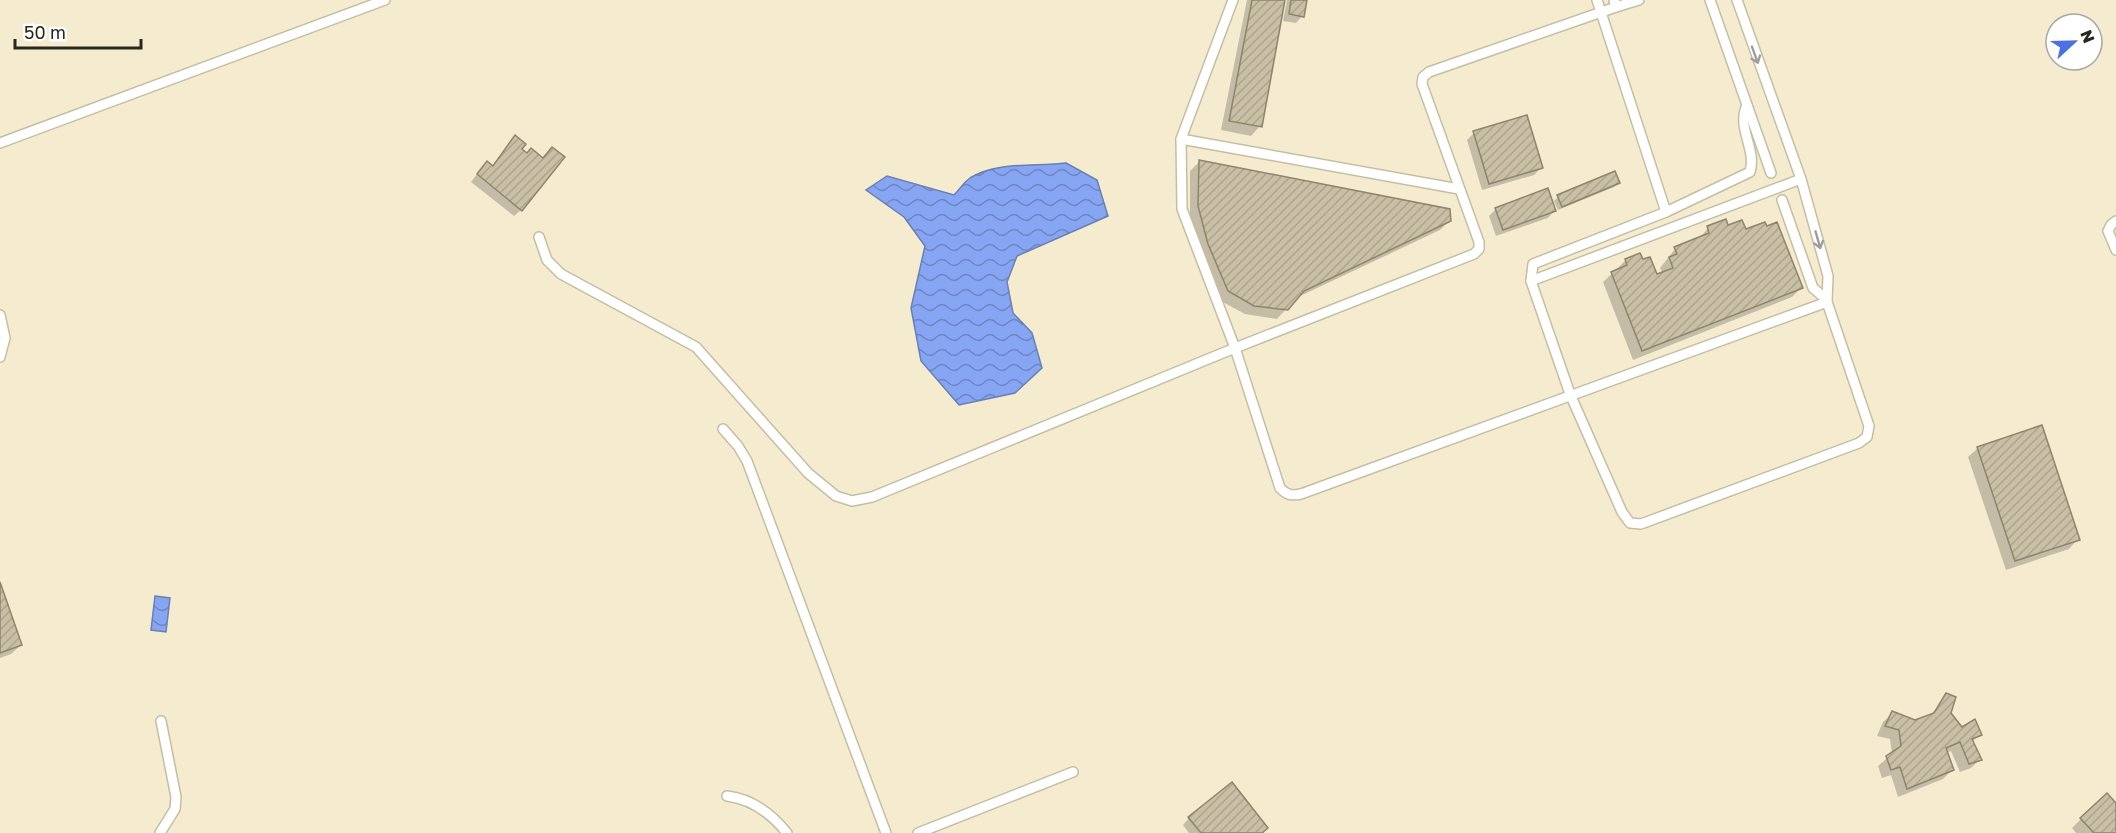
<svg xmlns="http://www.w3.org/2000/svg" width="2116" height="833" viewBox="0 0 2116 833" font-family="'Golos Text',sans-serif">
<style>
.water{fill:url(#water-waves);stroke:#6a7fb2;stroke-width:1.5}
.shadow{fill:#0003}
.building{fill:url(#building-hatch);stroke:#8d856c;stroke-width:1.5}
.lines{fill:none;stroke-linecap:round;stroke-linejoin:round}
.lane-casing{stroke:#c6bea3;stroke-width:12}
.lane{stroke:#fff;stroke-width:9}
.oneway{stroke:#9f9d99}
</style>
<defs>
<pattern id="water-waves" width="16" height="10" patternUnits="userSpaceOnUse" patternTransform="scale(1.5)"><rect width="16" height="10" fill="#86a5f3"/><path d="M0 5q4-4 8 0t8 0" fill="none" stroke="#6e86c4"/></pattern>
<pattern id="building-hatch" width="6" height="6" patternUnits="userSpaceOnUse" patternTransform="scale(1.5)"><rect width="6" height="6" fill="#c8bfa5"/><path d="M-1 1l2-2M0 6l6-6M5 7l2-2" fill="none" stroke="#aca48d"/></pattern>
</defs>
<rect width="100%" height="100%" fill="#f5ecd0"/>
<g class="water">
<path d="M1066,163l31,17 11,36 -91,40 -10,26 6,31 19,20 10,35 -27,25 -56,12 -38,-44 -10,-53 14,-62 -21,-29 -38,-27 21,-14 67,19c5,-5 10,-13 16,-17 27,-17 65,-11 96,-15z"/>
<polygon points="155,596 170,598 166,632 151,630"/>
</g>
<g class="shadow">
<polygon points="1247,0 1283,0 1260,126 1251,136 1221,130"/>
<polygon points="1287,0 1305,0 1302,16 1296,23 1283,21"/>
<polygon points="1474,133 1541,168 1534,175 1482,190 1467,140"/>
<polygon points="515,137 519,149 521,210 514,216 471,182 480,170 491,167"/>
<polygon points="1199,162 1449,221 1440,230 1296,298 1277,319 1245,314 1219,300 1200,254 1190,216 1190,171"/>
<polygon points="1618,182 1614,187 1558,210 1554,201 1558,197"/>
<polygon points="1496,209 1554,211 1548,218 1496,236 1489,216"/>
<polygon points="1728,227 1745,231 1801,288 1792,297 1633,360 1603,282 1626,260 1656,276 1663,274 1660,268 1675,249 1699,239 1708,228"/>
<polygon points="1978,448 2078,539 2069,549 2006,570 1968,457"/>
<polygon points="0,587 21,645 11,654 0,658"/>
<polygon points="1947,695 1949,714 1962,729 1980,734 1972,742 1980,759 1971,768 1960,772 1951,751 1946,753 1952,770 1943,779 1898,797 1891,775 1882,778 1878,766 1892,754 1890,739 1877,736 1883,722 1893,713 1915,722 1930,716"/>
<polygon points="2116,806 2116,833 2076,833 2072,828 2081,819"/>
<polygon points="1189,818 1261,833 1189,833 1183,825"/>
</g>
<g class="building">
<polygon points="1252,0 1285,0 1262,127 1229,121"/>
<polygon points="1291,0 1307,0 1304,17 1289,14"/>
<polygon points="1527,115 1543,168 1489,184 1473,131"/>
<polygon points="515,135 526,144 522,149 527,153 531,148 543,158 552,147 565,157 522,211 477,174 487,161 493,166"/>
<polygon points="1199,160 1450,209 1451,221 1304,291 1288,310 1254,306 1228,291 1208,244 1198,206"/>
<polygon points="1615,171 1620,183 1562,207 1557,195"/>
<polygon points="1548,188 1556,211 1503,230 1495,208"/>
<polygon points="1726,219 1728,225 1742,220 1746,229 1765,222 1767,226 1777,222 1803,288 1642,351 1611,272 1627,265 1625,259 1640,253 1643,259 1650,257 1657,274 1673,268 1669,257 1677,254 1674,247 1709,233 1707,226"/>
<polygon points="2042,425 2080,540 2015,561 1977,447"/>
<polygon points="0,582 22,645 0,653"/>
<polygon points="1946,693 1956,697 1951,713 1962,727 1975,719 1982,735 1972,739 1982,760 1969,764 1960,742 1946,748 1954,770 1907,789 1900,767 1891,770 1886,756 1901,746 1899,730 1885,726 1892,711 1915,720 1934,713"/>
<polygon points="1232,782 1268,828 1262,833 1201,833 1188,817"/>
<polygon points="2107,793 2116,803 2116,833 2094,833 2080,818"/>
</g>
<g class="lines">
<g class="lane-casing">
<g id="lane">
<path d="M1233,0l-52,139 1,70 53,139 45,140c7,7 11,8 21,6l526,-192"/>
<polyline points="1614,0 1616,7 1639,0"/>
<polyline points="1710,0 1771,173"/>
<polyline points="1737,0 1801,179 1828,276 1827,302 1869,426 1867,437 1859,443 1641,524 1630,523 1622,512 1570,394 1531,281 1801,179"/>
<polyline points="1181,139 1459,189"/>
<polyline points="0,143 385,0"/>
<polyline points="1782,200 1813,288 1826,299"/>
<path d="M1666,212l84,-40c7,-23 -14,-44 -3,-67"/>
<polyline points="2116,221 2111,225 2108,231 2116,250"/>
<polyline points="539,237 547,260 561,274 696,347 808,473 836,496 852,501 872,497 1235,348 1474,254 1479,249 1479,242 1422,84 1423,77 1429,72 1616,7"/>
<polyline points="1531,281 1533,264 1666,212 1597,0"/>
<polyline points="0,315 5,338 0,357"/>
<polyline points="723,429 738,446 747,461 886,833"/>
<path d="M727,796c25,3 44,17 60,37"/>
<polyline points="160,833 175,809 176,797 161,721"/>
<polyline points="918,833 1073,772"/>
</g>
</g>
<use href="#lane" class="lane"/>
</g>
<defs><path id="oneway-shaft" d="M-6 0H5M1.5-3L5.5 0L1.5 3" fill="none" stroke-width="1.6" stroke-linecap="round" stroke-linejoin="round" transform="scale(1.5)"/></defs>
<g class="oneway">
<use href="#oneway-shaft" transform="translate(1755 55) rotate(70)"/>
<use href="#oneway-shaft" transform="translate(1818 240) rotate(74)"/>
</g>
<g transform="translate(2074 42) rotate(68)"><circle r="28" fill="#ffffff" stroke="#a9a8a4" stroke-width="1.5"/>
<path d="M0-4.5L10 22L0 15L-10 22Z" fill="#4c71e4"/>
<text y="-9" font-size="16" font-weight="bold" text-anchor="middle" fill="#29261c">N</text>
</g>
<path d="M15 39v9h126v-9" fill="none" stroke="#29261c" stroke-width="3"/>
<text x="24" y="39" font-size="18" fill="#29261c" stroke="#ffffff" stroke-width="4.5" paint-order="stroke">50 m</text>
</svg>
